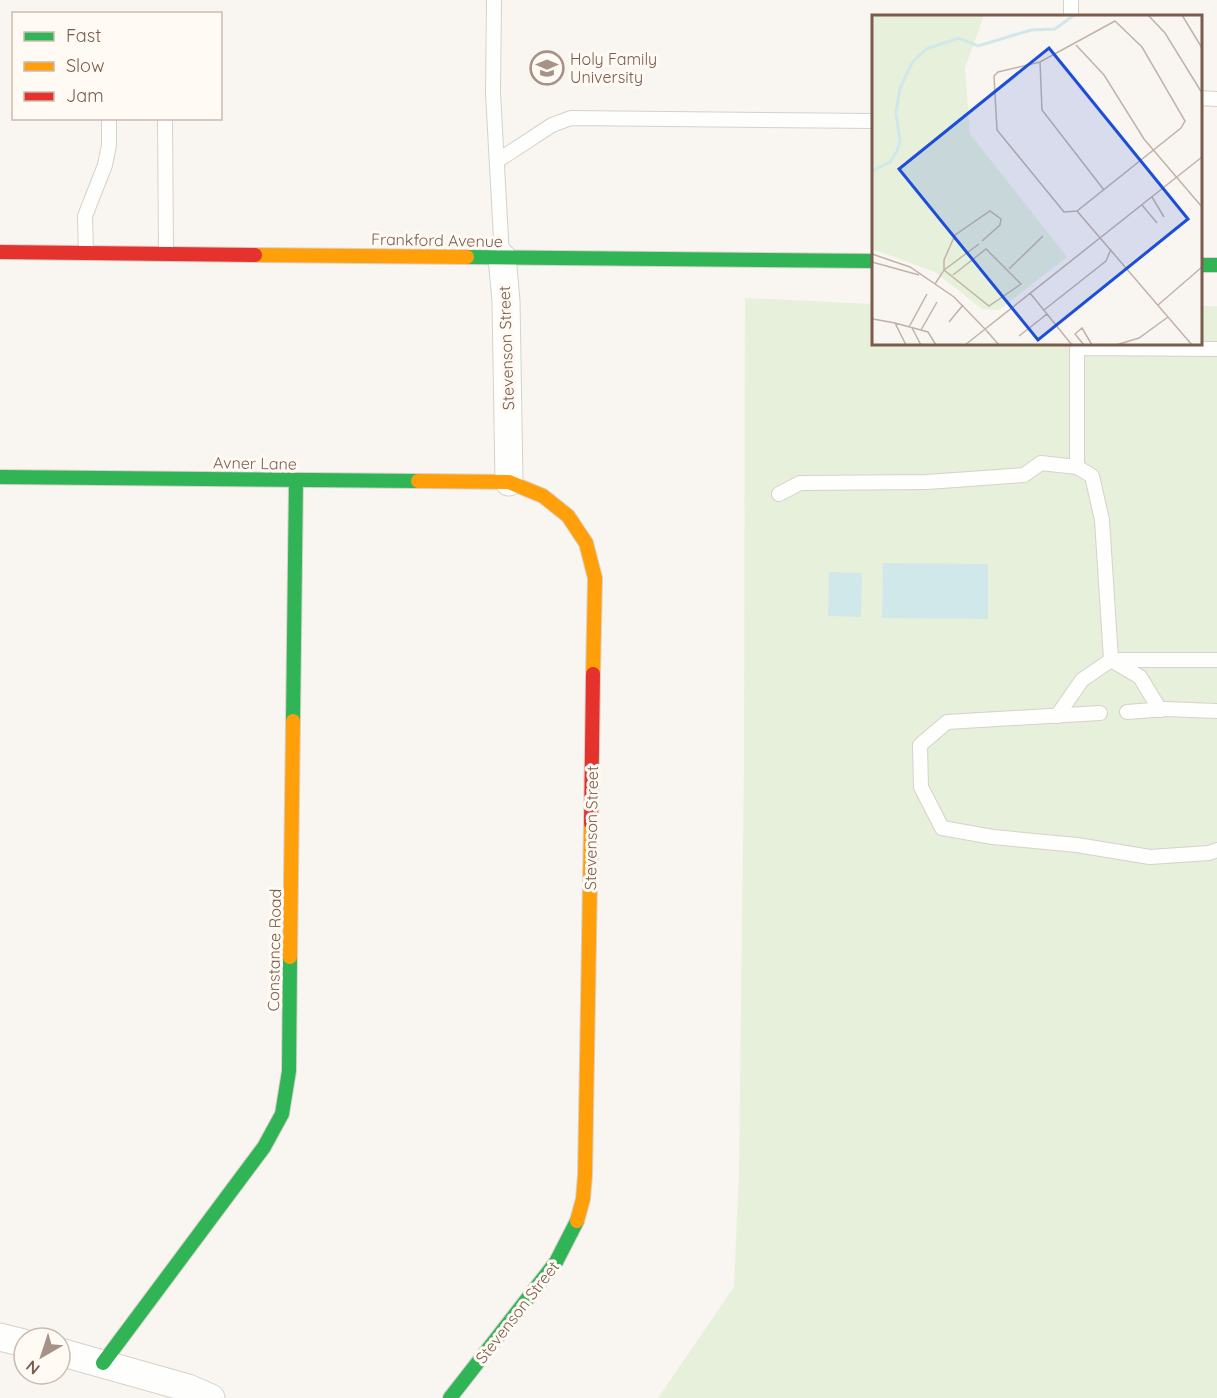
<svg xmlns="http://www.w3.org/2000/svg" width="1217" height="1398" viewBox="0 0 1217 1398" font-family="Quicksand,sans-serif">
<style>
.green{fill:#e7f0db}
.water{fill:#d0e8ea}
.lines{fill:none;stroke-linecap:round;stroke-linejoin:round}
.lane-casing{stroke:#d7d1cb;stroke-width:16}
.street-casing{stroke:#d7d1cb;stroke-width:29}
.fast-casing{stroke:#d9d2cb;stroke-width:16}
.slow-casing{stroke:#d9d2cb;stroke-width:16}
.jam-casing{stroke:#d9d2cb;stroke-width:16}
.lane{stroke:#fefefd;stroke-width:14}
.street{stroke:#fefefd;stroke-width:27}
.fast{stroke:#30b455;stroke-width:14}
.slow{stroke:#ff9f0a;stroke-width:14}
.jam{stroke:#e5322d;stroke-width:14}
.labels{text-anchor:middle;stroke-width:6;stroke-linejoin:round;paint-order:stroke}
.poi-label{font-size:16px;fill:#7a5c4d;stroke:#fffaf3;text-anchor:start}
.street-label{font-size:16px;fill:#7a5c4d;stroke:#fffaf3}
.inset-river{fill:none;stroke:#d0e8ea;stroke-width:3}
.inset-road{fill:none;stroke:#c2b3aa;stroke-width:1.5}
.view{fill:#1d4ed8;fill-opacity:0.15;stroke:#1d4ed8;stroke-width:3}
.inset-edge{fill:none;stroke:#7a5c4d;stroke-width:3}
</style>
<rect width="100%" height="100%" fill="#f9f5f0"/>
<polygon class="green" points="745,298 873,304 874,344 1200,344 1201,306 1217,306 1217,1398 658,1398 734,1287 739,1171 744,764"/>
<g class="water">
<polygon points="883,563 988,564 988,619 882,618"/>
<polygon points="829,572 862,573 861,617 828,616"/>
</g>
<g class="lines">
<g class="lane-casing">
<g id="lane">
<polyline points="494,0 493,93 502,257"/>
<polyline points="1071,16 1071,0"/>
<polyline points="1200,98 1217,99"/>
<polyline points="165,118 166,253"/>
<polyline points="497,161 552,125 571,118 874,121"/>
<polyline points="86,253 85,216 105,165 109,145 109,118"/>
<polyline points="1217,349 1077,348 1077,467 1092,476 1102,520 1111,660 1217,660"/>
<polyline points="779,494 800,483 927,482 1024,475 1041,463 1077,467"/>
<polyline points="1127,712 1165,709 1217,711"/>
<polyline points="1100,713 947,722 920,745 921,787 942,828 993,837 1077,845 1150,857 1209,853 1217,850"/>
<polyline points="1057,716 1082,680 1111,660 1140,677 1160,710"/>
</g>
</g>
<g class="street-casing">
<g id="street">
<polyline points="502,257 506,301 509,482"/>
<polyline points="0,1337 24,1343"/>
<polyline points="60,1352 188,1388 211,1398"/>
</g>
</g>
<g class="fast-casing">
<g id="fast">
<polyline points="467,257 874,261"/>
<polyline points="1200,265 1217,265"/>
<polyline points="0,477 418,481"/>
<polyline points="293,721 296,480"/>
<polyline points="103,1363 264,1147 282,1114 289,1071 290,957"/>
<polyline points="450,1398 556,1262 577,1221"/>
</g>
</g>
<g class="slow-casing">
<g id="slow">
<polyline points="255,255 467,257"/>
<polyline points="418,481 509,482 543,496 568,516 586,543 595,578 593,674"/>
<polyline points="290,957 293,721"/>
<polyline points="577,1221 583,1199 585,1175 591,823"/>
</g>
</g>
<g class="jam-casing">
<g id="jam">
<polyline points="0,252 255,255"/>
<polyline points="591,823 593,674"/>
</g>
</g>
<use href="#lane" class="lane"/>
<use href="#street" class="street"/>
<use href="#fast" class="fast"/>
<use href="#slow" class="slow"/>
<use href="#jam" class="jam"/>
</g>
<defs>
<g id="university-ring" transform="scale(1.725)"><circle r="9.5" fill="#fffaf3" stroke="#a69286" stroke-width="1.5"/><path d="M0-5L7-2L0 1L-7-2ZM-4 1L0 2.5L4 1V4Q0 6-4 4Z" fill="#a69286"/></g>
</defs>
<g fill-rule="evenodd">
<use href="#university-ring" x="547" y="68"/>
</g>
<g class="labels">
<g class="poi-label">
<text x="570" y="65">Holy Family<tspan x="570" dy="18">University</tspan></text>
</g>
<g class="street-label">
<text transform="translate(437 240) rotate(1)" y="6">Frankford Avenue</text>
<text transform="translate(506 348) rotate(-92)" y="6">Stevenson Street</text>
<text transform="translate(255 463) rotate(1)" y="6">Avner Lane</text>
<text transform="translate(591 828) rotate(-89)" y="6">Stevenson Street</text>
<text transform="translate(274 950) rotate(-89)" y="6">Constance Road</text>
<text transform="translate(517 1312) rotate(-52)" y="6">Stevenson Street</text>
</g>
</g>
<g transform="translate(872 15)">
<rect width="330" height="330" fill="#f9f5f0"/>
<path d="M0,0h112l-19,53 5,66 97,123 -68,53 -17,-1 -47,-37 -63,-23z" fill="#e7f0db"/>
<path class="inset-river" d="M0,156l18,-9 7,-11 3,-10 -4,-28 4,-25 12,-25 14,-14 33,-11 19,8 53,-16 24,-1 19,-14"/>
<path class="inset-road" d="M276,0l17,18 37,60M310,0l20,33M243,6l27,26 43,74 -4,7 -104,83 -13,1 -67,-82 -3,-54 4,-4 42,-10zM204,30l28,30 40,64 58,68M168,47l2,48 62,80M280,182l12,20M270,190l15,18M205,196l115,134M107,229l-35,26v-10l11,-25 35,-24 11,8 -1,6 -18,16M0,239l38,13 44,30 31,32M0,247l47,13M137,254l34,-33M63,269l9,-14 45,36 32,-22 -35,-35 -33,26M158,278l42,52M286,290l44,-38M172,295l62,-49 5,-12M1,304l22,4 11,22M77,307l14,-17M23,308l33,9 8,13M37,312l18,-33M40,313l9,17M113,314l14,16M49,315l16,-28M147,321l28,-22M93,330l237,-188M212,330l-9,-11 7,-6 10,17M244,330l23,-7 29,-21"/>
<path class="view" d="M177,33l139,171 -150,121 -139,-171z"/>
<rect width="330" height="330" class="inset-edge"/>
</g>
<rect x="12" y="12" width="210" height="108" fill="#fffaf3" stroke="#cabbb1" stroke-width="1.5"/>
<rect x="24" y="32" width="30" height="9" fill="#30b455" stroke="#cabbb1" stroke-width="1.5"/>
<text x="66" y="42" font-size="18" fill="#7a5c4d">Fast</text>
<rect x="24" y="62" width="30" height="9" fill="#ff9f0a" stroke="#cabbb1" stroke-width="1.5"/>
<text x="66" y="72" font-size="18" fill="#7a5c4d">Slow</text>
<rect x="24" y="92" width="30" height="9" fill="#e5322d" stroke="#cabbb1" stroke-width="1.5"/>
<text x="66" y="102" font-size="18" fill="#7a5c4d">Jam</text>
<g transform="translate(42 1356) rotate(219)"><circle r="28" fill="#fffaf3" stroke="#cabbb1" stroke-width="1.5"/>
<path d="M0-4.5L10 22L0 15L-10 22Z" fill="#a69286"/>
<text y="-9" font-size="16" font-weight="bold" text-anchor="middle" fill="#7a5c4d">N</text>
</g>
</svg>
